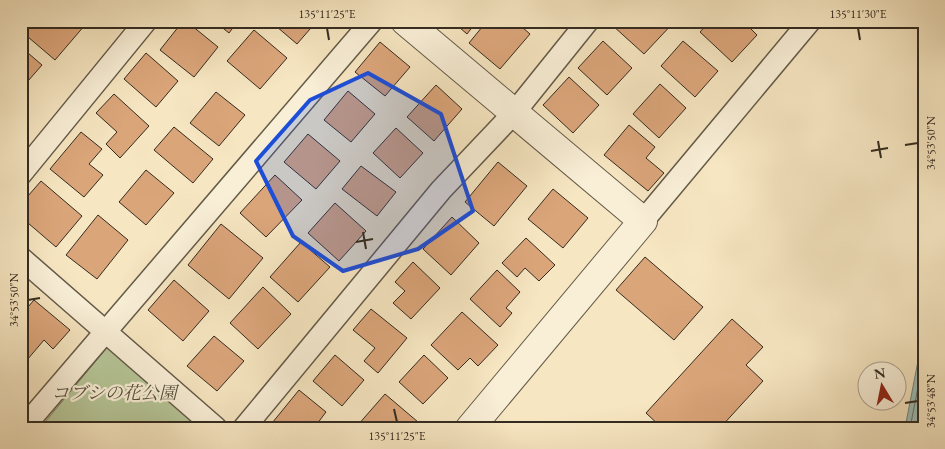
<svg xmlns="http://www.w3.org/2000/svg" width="945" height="449" viewBox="0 0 945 449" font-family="'EB Garamond','Noto Serif JP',serif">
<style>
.green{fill:#b6c698;stroke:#75785c}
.water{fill:#9ebeb9;stroke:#74837c}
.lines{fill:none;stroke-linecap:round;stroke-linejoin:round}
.shore{stroke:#69746c;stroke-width:1}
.building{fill:#dba57a;stroke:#342b20}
.minor-casing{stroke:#645a48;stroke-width:24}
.tertiary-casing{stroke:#645a48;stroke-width:30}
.minor{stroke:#f9efd7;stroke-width:21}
.tertiary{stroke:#f9efd7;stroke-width:28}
.marked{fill:#1d4ed8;fill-opacity:0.2;stroke:#1d4ed8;stroke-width:4;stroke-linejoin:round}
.ticks{fill:none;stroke:#342b20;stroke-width:2}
.labels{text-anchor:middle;stroke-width:4.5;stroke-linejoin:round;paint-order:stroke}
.park-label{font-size:18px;font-style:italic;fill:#54523e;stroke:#f9efd7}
.neatline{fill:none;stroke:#342b20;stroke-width:2}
.ticks-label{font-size:12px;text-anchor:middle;fill:#342b20}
</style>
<rect width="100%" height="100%" fill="#f6e6c1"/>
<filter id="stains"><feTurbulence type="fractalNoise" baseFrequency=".004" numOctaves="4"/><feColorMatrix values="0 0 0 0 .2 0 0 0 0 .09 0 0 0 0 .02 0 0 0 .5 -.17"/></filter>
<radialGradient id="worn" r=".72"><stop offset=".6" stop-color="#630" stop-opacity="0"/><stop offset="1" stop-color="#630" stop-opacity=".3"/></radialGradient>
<polygon class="green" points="110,344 211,428 40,428"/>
<polygon class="water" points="924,330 924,428 905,428"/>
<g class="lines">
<polyline class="shore" points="910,428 924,357"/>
</g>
<g class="building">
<polygon points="28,21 81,21 85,25 55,60 21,31 21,29"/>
<polygon points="183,21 186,21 218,47 194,77 160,50"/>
<polygon points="214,21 238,21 229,33"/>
<polygon points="270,21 317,21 297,44"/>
<polygon points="452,21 477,21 467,34"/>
<polygon points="487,21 515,21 530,34 500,69 469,43"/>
<polygon points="616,21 675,21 644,54 612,25"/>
<polygon points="710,21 743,21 757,35 732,62 700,32"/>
<polygon points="254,30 287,58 260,89 227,61"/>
<polygon points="603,41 632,68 607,95 578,68"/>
<polygon points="683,41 718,71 695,97 661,66"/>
<polygon points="380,42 410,67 385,96 355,72"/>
<polygon points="21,47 42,65 21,89"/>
<polygon points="146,53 178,81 156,107 124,79"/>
<polygon points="569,77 599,105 573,133 543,105"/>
<polygon points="660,84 686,108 659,138 633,114"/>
<polygon points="436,85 462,109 434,141 407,117"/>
<polygon points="348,91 375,114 351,142 324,120"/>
<polygon points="216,92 245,115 219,146 190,123"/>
<polygon points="114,94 149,126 120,158 106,144 117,132 96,113"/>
<polygon points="629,125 655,147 646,158 664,173 648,191 604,155"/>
<polygon points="174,127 213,159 193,183 154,150"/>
<polygon points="396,128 423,153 400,178 373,153"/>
<polygon points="81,132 102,149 89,164 103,175 84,197 50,169"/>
<polygon points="308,134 340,161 316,189 284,162"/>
<polygon points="498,162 527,186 494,226 465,202"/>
<polygon points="361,166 396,192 377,216 342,189"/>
<polygon points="146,170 174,193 146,225 119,202"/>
<polygon points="275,175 302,200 266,237 240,213"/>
<polygon points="41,181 82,216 56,247 21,217 21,204"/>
<polygon points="553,189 588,218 563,248 528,219"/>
<polygon points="335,203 366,231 339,261 308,233"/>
<polygon points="98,215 128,240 97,279 66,255"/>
<polygon points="452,217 479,243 451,275 423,249"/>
<polygon points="221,224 263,258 229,299 188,265"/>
<polygon points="526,238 555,265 539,281 525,268 517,277 502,263"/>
<polygon points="301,242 330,267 298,302 270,277"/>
<polygon points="645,257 703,307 674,340 616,290"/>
<polygon points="413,262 440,288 411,319 393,303 405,291 395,282"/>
<polygon points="497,270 520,292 506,308 512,313 500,327 470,299"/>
<polygon points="174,280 209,311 183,341 148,310"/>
<polygon points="263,287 291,314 258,349 230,323"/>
<polygon points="34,300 70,330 53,349 44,340 27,360 21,355 21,315"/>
<polygon points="371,309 407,338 378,373 364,361 375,348 353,330"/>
<polygon points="462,312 498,345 478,366 470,358 458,370 431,345"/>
<polygon points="732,319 763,347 746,365 763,381 720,428 662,428 646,413"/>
<polygon points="214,336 244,361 217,391 187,366"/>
<polygon points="335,355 364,380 342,406 313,381"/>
<polygon points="424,355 448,378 423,404 399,382"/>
<polygon points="299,390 326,412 314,428 268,428"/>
<polygon points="385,394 418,422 413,428 359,428 357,426"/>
</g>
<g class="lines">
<g class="minor-casing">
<g id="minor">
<polyline points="21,174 146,21"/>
<polyline points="643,221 810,21"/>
<polyline points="21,258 216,428"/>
<polyline points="23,428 372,21"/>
<polyline points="244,428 441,190 514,113 588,21"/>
</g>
</g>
<g class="tertiary-casing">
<polyline id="tertiary" points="405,21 643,221 470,428"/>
</g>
<use href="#minor" class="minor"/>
<use href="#tertiary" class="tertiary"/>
</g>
<path class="marked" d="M368,73l73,41 32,97 -55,38 -75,22 -50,-35 -37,-75 54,-61z"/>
<path class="ticks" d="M327,28l2,12M858,28l2,12M878,141l3,17M905,145l13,-2M871,151l17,-3M363,232l3,17M356,242l17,-3M28,300l12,-2M905,403l13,-2M394,409l3,13"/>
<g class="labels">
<g class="park-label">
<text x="114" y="399">コブシの花公園</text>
</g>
</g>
<rect width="945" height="449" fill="none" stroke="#f6e6c1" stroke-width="55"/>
<g transform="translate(882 386) rotate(350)"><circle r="24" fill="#f9efd7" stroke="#aaa18e"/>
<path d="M0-4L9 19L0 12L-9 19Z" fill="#8f2418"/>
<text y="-8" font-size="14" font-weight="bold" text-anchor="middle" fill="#342b20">N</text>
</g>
<rect x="28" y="28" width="890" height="394" class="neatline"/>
<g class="ticks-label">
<text x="327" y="18">135°11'25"E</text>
<text x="858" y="18">135°11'30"E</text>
<text transform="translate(931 143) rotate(-90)" y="4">34°53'50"N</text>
<text transform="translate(14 300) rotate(-90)" y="4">34°53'50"N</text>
<text transform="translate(931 401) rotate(-90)" y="4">34°53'48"N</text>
<text x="397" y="440">135°11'25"E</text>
</g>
<rect width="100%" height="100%" filter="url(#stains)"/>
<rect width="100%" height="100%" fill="url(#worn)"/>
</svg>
